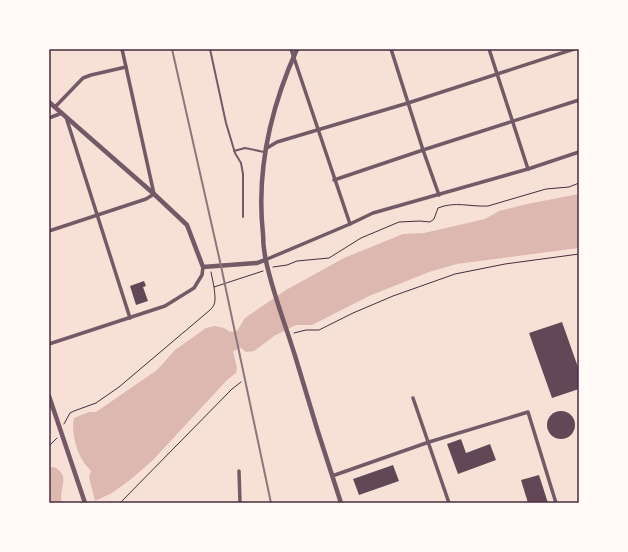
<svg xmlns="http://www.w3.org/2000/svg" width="628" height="552" viewBox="0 0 628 552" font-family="'Archivo Narrow',sans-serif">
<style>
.water{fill:#dcb8b0}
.building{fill:#644757}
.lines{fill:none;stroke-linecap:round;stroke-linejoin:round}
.path{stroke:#4a2c40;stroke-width:1}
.service{stroke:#755966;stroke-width:2}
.minor{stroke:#755966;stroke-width:3.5}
.tertiary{stroke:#755966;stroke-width:4.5}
.rail{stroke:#8f747c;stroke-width:2}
.neatline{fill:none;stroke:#4a2c40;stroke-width:1.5}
</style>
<rect width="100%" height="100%" fill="#f7e1d7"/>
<g class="water">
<path d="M579,194v54l-122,16 -28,8 -60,24 -57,29h-16l-22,11 -20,15 -8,1 -5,-4 -8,3 4,17 -1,5 -9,7 -74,80 -23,20 -18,13 -17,8 -6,-24 2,-6c-3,-4 -6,-6 -8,-10 -7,-10 -12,-31 -9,-43l15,-6h7l61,-42 18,-20 31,-22 9,-2 9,2 6,4 7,-1 8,-13 41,-28 58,-32 59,-24 21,-1 61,-14 14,-8 28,-7z"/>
<path d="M54,467c18,9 4,21 8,36h-13v-35z"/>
</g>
<g class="building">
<polygon points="144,281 146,286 143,287 148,301 136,305 130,286"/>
<polygon points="562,322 579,370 579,389 552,398 529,333"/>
<circle cx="561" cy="425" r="14"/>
<polygon points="461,439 466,453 490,444 496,460 458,474 447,444"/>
<polygon points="393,465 399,481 359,495 353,479"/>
<polygon points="539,475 548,503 528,503 521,480"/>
</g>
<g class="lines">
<g class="path">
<path d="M273,267l14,-2 10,-4 32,-3 32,-20 38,-16 21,-1 10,1 4,-3 4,-11c17,-7 32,-1 50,-2l58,-17 23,-2 10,-4"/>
<polyline points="211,272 214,287 263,271"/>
<polyline points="294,333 306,330 319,330 353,313 393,296 455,274 505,264 579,254"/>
<path d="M64,424l6,-11 4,-2 22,-8 23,-16 91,-77c7,-6 5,-13 4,-23"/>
<polyline points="49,446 57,438"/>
<polyline points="120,503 232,389 241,382"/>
</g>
<g class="service">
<polyline points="210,49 226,123 235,153 241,163 243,174 243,217"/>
<polyline points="234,151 245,148 264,152"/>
</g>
<g class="minor">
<polyline points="291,49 350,224"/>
<polyline points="391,49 423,150 439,195"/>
<polyline points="489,49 528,169"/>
<polyline points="55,107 83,78 91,75 126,67"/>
<polyline points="66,117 130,318"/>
<polyline points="49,118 62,113"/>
<polyline points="267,148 277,142 408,103 574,49"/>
<polyline points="334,180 423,150 579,100"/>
<polyline points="49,231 146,199 154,194 122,49"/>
<polyline points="265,260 350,224 373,213 528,169 579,152"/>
<polyline points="49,344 165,306 194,288 202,275 203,267"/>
<polyline points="413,398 449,503"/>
<polyline points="239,471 240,503"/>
<polyline points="332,476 429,442 528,412 556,503"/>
</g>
<g class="tertiary">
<path d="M297,49c-26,58 -41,121 -34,185 0,9 1,18 3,27 7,33 20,65 30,98 14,48 29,96 45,144"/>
<polyline points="49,102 154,194 187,225 203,267 257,263 265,260"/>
<polyline points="49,396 85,503"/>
</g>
<polyline class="rail" points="172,49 221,266 271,503"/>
</g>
<rect width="628" height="552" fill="none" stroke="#fffaf5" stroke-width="100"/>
<rect x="50" y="50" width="528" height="452" class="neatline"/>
</svg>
